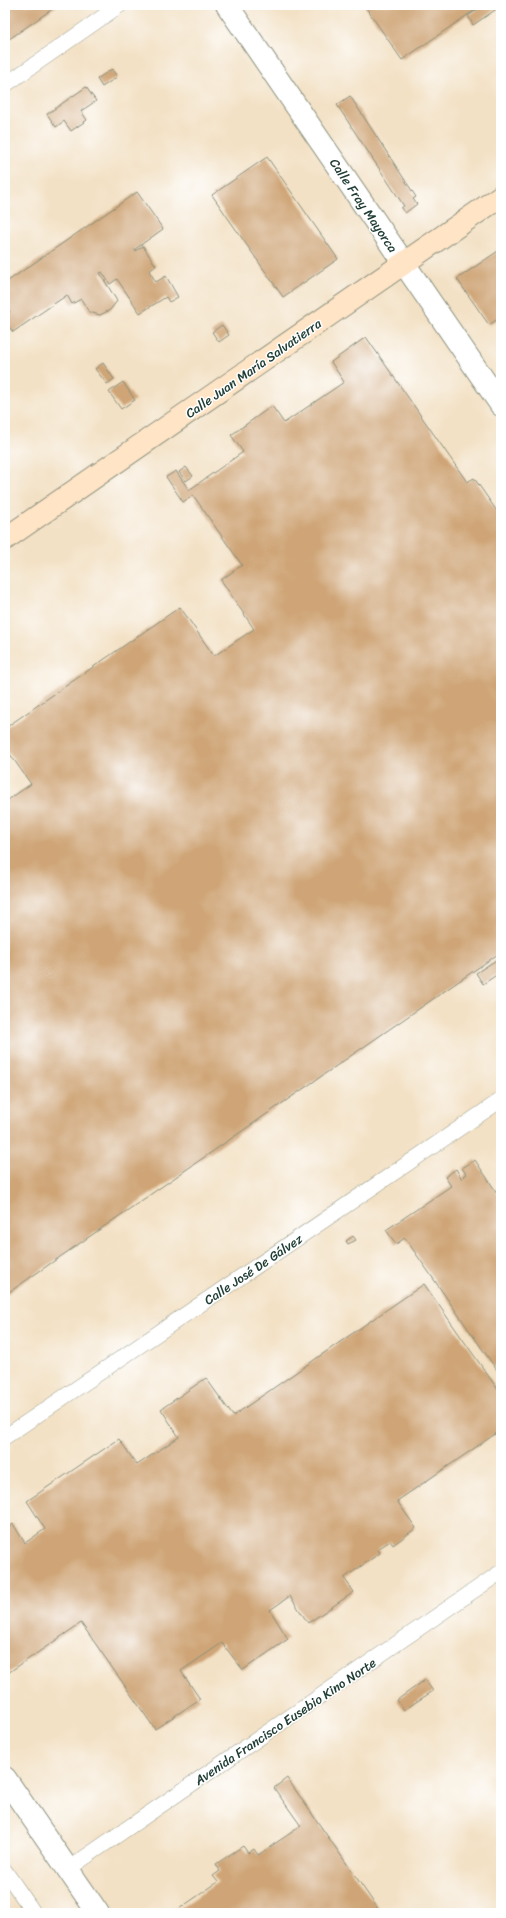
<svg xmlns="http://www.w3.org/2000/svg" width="506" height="1918" viewBox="0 0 506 1918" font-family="Sriracha,sans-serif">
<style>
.building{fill:#cfa577}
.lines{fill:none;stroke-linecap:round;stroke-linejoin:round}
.lane-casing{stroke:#898f7c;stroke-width:16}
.street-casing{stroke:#898f7c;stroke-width:24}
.secondary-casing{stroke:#898f7c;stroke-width:24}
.lane{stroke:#fff;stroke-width:15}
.street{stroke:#fff;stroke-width:22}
.secondary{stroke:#ffe4c6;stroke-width:22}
.labels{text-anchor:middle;stroke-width:3;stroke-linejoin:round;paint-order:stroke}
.street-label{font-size:13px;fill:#1f3d34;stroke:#fff}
</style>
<rect width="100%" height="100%" fill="#fff"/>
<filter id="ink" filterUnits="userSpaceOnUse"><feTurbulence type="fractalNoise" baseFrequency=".025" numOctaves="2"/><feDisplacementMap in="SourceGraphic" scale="8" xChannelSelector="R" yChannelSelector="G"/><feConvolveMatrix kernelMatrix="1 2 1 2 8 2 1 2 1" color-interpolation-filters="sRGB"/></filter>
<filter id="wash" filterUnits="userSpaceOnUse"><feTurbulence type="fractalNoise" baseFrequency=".012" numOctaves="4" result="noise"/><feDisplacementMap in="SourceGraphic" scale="16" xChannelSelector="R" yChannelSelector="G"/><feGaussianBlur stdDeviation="0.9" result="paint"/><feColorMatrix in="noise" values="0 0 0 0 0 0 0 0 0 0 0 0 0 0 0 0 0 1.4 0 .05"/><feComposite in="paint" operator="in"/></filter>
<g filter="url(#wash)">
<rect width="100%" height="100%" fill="#f3e1c5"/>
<g id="blocks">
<g class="building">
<polygon points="5,5 58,5 5,42"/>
<polygon points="364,5 482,5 402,60"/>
<polygon points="484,5 501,5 501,6 473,25 468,16"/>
<polygon points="112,69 117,77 102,87 97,79"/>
<polygon points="86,87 96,101 81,111 87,120 71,131 64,121 56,127 47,114"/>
<polygon points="350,96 416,197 413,199 417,204 405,213 401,208 404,206 337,105"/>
<polygon points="267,157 338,259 283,297 212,195"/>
<polygon points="137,192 163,229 135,249 135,251 143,246 156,266 149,271 156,282 166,276 178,297 169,302 166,297 140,313 117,279 110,284 102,272 100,273 117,301 110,310 100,315 89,312 81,299 72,304 67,295 13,332 5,321 5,315 10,312 5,304 5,283"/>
<polygon points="501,249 501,317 489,325 457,279"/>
<polygon points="222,325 229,335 219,342 212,332"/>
<polygon points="366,337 467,482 474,478 501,517 501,952 5,1295 5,802 31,784 5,747 5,728 180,607 214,656 254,629 221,580 242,565 193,495 183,502 166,477 176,471 189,490 243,452 231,435 272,406 284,423 344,382 331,362"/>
<polygon points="103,363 114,379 107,384 95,369"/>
<polygon points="123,382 135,400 121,409 109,392"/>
<polygon points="186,467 193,476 186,481 179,472"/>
<polygon points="501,957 501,972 483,984 476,973"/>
<polygon points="475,1160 501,1199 501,1376 405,1238 396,1244 386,1230 451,1186 445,1177 456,1169 462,1179 464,1177 463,1176 466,1174 462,1168"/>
<polygon points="353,1236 356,1240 348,1244 346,1241"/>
<polygon points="424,1284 501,1394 501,1430 397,1501 416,1528 393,1545 390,1541 378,1549 380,1553 344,1578 354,1592 308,1623 290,1596 270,1610 288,1639 243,1670 222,1643 181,1671 200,1699 155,1729 81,1623 5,1675 5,1530 13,1524 25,1543 45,1529 27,1501 119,1439 137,1465 179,1437 161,1409 206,1378 233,1416"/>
<polygon points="425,1680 433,1691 404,1710 397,1700"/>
<polygon points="287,1778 381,1913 173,1913 218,1882 213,1876 220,1871 216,1864 243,1846 248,1853 254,1849 258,1855 301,1826 274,1788"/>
</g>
</g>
</g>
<g filter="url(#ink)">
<use href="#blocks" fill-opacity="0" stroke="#898f7c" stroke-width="1"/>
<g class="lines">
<g class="lane-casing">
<g id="lane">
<polyline points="5,85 120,5"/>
<polyline points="5,1437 501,1100"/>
<polyline points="68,1869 501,1572"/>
<polyline points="5,1871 34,1913"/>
</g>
</g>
<g class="street-casing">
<g id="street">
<polyline points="227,5 501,405"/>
<polyline points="5,1778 98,1913"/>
</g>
</g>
<g class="secondary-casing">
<polyline id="secondary" points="5,539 501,196"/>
</g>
<use href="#lane" class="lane"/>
<use href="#street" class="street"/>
<use href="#secondary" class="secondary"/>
</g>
</g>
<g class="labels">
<g class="street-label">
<text transform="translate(364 205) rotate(56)" y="5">Calle Fray Mayorca</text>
<text transform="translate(253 368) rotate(-35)" y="5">Calle Juan María Salvatierra</text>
<text transform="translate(253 1269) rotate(-34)" y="5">Calle José De Gálvez</text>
<text transform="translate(285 1721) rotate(-34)" y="5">Avenida Francisco Eusebio Kino Norte</text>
</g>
</g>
<rect width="506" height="1918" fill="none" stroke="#fff" stroke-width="20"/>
</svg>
